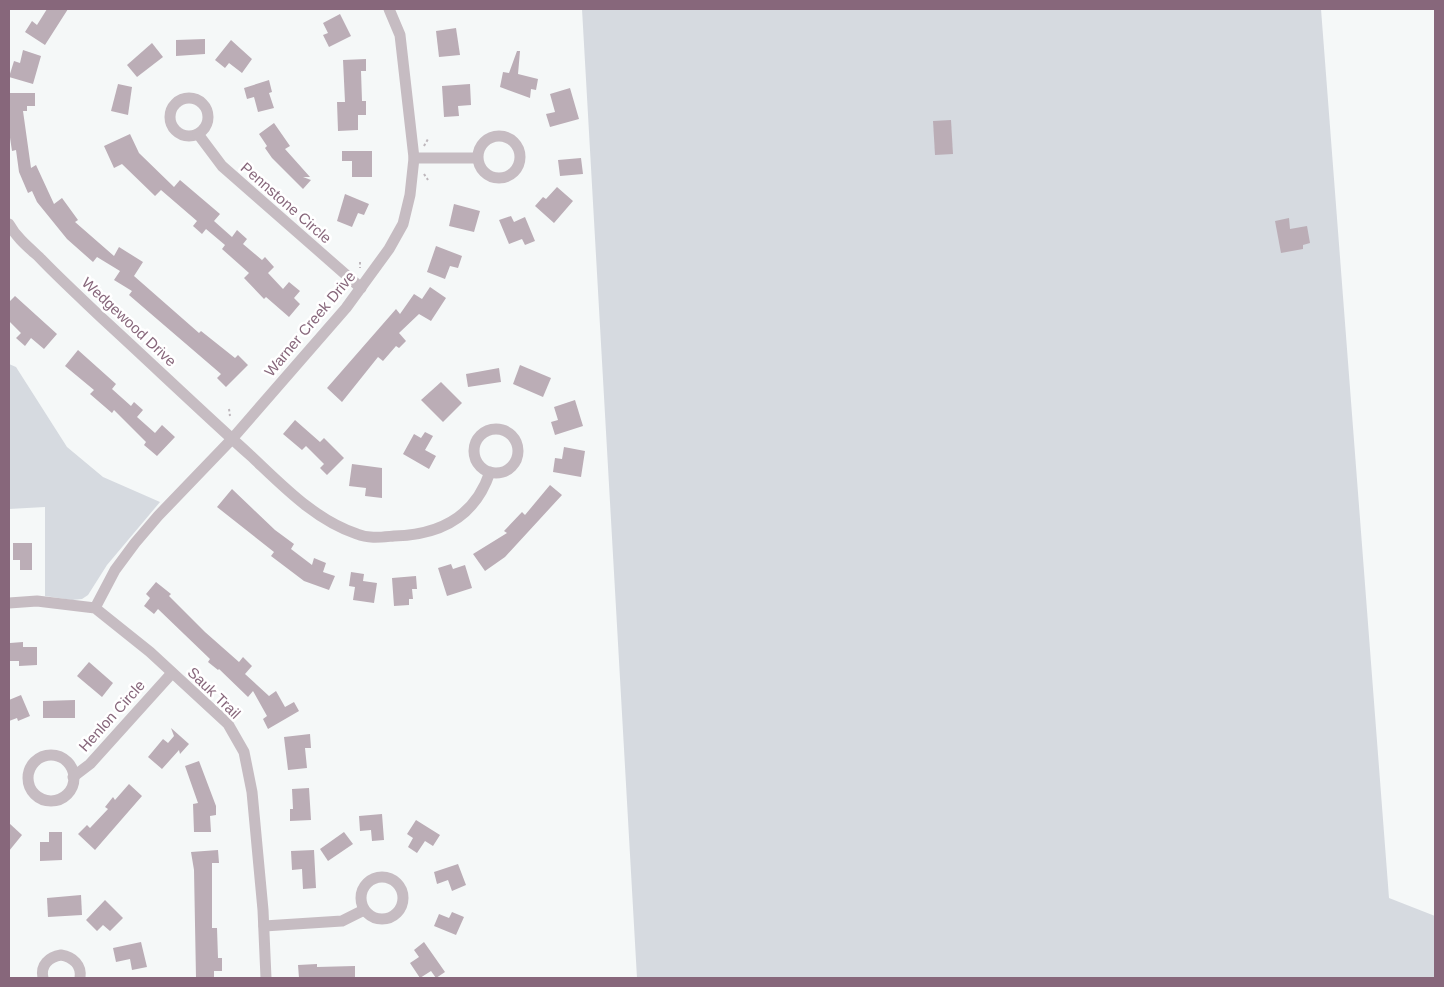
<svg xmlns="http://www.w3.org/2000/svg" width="1444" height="987" viewBox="0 0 1444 987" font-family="Helvetica,sans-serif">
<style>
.green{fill:#d6dae0}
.building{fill:#bbadb6}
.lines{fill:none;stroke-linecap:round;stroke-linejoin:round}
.path{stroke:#beb7bc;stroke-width:2;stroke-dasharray:2.5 2.5;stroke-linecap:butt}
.street{stroke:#c6bcc2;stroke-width:11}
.labels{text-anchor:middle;stroke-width:5;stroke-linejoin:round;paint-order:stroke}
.street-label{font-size:15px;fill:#87677b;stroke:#fff}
</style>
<rect width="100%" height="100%" fill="#f5f8f8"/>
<g class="green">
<polygon points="582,9 1321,9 1389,898 1435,916 1435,978 637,978"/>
<polygon points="9,364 16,367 67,447 103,477 160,502 107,565 88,595 82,599 72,600 45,596 45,507 9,509"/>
</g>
<g class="building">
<polygon points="47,9 68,9 45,45 25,32 32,21 37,25"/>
<polygon points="340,14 351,36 329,47 323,35 328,33 323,23"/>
<polygon points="456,28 460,55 439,57 436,31"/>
<polygon points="205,39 205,54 176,56 176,40"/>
<polygon points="231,40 252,59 242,73 229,63 225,68 215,60"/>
<polygon points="152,43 163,57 137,77 127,65"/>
<polygon points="23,50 41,56 33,84 9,77 14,61 20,63"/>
<polygon points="517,51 520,51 518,74 538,79 536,90 531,89 530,98 500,87 503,72 509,73"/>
<polygon points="366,59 366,71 361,71 362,101 366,101 366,115 358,115 358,130 338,131 337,102 345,102 343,60"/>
<polygon points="269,80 272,92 269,93 274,108 258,112 254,97 247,99 244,88"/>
<polygon points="118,84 132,87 128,115 111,111"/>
<polygon points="470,84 471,105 458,106 459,116 444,117 442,86"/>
<polygon points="570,88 579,119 550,127 546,114 555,112 550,94"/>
<polygon points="10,93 35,93 35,106 27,106 27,111 23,111 31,168 36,165 54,204 62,198 78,220 75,222 114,256 119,247 143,262 134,276 199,333 201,331 235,358 238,355 248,365 226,387 217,378 221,374 129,295 132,291 114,280 120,271 97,257 93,262 67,239 37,202 32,191 28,193 19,172 16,150 12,151 9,131"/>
<polygon points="951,120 953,154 935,155 933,121"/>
<polygon points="274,123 290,146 285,149 310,177 303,177 311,180 303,189 272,158 265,148 267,146 259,134"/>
<polygon points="130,134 139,153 174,187 180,180 220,214 214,221 232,237 237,230 247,239 243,244 262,260 265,257 274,267 268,273 283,289 289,282 300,291 294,298 300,304 289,317 266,297 264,299 244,278 249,273 222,249 225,245 206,229 202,234 193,226 197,221 161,190 155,196 122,164 114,168 104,146"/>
<polygon points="342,151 372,151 372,177 352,177 352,161 342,161"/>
<polygon points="581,158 583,174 560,176 558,160"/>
<polygon points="557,187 573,201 554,223 535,206 543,197 546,199"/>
<polygon points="345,194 369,204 364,215 358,213 352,227 337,221"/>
<polygon points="454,204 480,211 474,232 449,226"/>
<polygon points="511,216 514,222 525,217 535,241 525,245 522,239 509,244 499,220"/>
<polygon points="1289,218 1290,229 1307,226 1310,243 1303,245 1303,249 1281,253 1275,221"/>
<polygon points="436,246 462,256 458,268 450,266 445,279 427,272"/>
<polygon points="430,287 446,298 431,321 419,314 399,333 406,341 399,348 396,346 383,361 378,357 342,402 327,388 396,309 400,314 414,294 422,299"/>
<polygon points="15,296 57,334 44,349 31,338 25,346 16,338 21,333 9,321 9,302"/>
<polygon points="78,350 116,384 112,389 131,406 134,402 143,410 137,417 155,433 162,425 175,437 157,456 144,445 146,442 114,410 112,413 90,394 94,390 65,366"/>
<polygon points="520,365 551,378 543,397 513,384"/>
<polygon points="499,368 501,382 468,387 466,374"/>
<polygon points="441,382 462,403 443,422 421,400"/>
<polygon points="575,400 583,426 555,435 551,422 558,420 554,407"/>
<polygon points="295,420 320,442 324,438 344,458 327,475 320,468 324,464 306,446 302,450 283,434"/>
<polygon points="425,432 433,436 425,450 436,456 429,469 403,454 414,434 421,438"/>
<polygon points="564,447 585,451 581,477 553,472 555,458 562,459"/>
<polygon points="352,464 382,468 382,498 365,496 366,488 349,486"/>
<polygon points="550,485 562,495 505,557 485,571 473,554 507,533 504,531 522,512 525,515"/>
<polygon points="232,489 275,530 294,544 291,549 312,565 314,558 326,563 323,572 335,576 329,590 304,581 271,556 274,552 217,507"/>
<polygon points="13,543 32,543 32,570 20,570 20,560 13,560"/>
<polygon points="451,564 453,569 465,565 472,588 447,596 438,568"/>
<polygon points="351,572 364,574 363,581 377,583 374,603 353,600 355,587 349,586"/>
<polygon points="416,576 417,589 412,589 413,599 409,599 409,605 394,606 392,578"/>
<polygon points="156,582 171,594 169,596 205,632 239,662 243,657 252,666 245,674 269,696 276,691 285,707 294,702 299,711 268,729 263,719 267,716 253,691 248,697 219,669 218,670 208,662 210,659 158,609 154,614 144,606 150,598 146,594"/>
<polygon points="23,642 23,647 37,647 37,665 19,666 19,661 10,661 10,643"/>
<polygon points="89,662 113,683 102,697 77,676"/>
<polygon points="21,695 30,716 18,721 17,718 9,721 9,700"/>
<polygon points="75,700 75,718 43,718 43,701"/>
<polygon points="171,728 189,744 180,754 179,750 162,769 148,757 163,739 168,743 174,736"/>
<polygon points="310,734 311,748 305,748 307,768 288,770 284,737"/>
<polygon points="199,761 216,806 216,815 210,816 211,832 194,832 193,804 198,803 185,766"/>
<polygon points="129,784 142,796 95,850 78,834 87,825 90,828 108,809 105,807 113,797 115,800"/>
<polygon points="309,788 311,820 290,821 290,809 293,809 292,789"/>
<polygon points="382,814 384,840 372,841 371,830 360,831 359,816"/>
<polygon points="416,820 440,835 433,846 425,841 417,853 408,847 413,838 407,834"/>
<polygon points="9,823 22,835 9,851"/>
<polygon points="49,832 62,832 62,860 40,861 40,842 49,842"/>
<polygon points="344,832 353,844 328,861 320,849"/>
<polygon points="218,850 219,863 212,863 212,928 217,928 218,958 222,958 222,971 214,971 214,978 196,978 194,870 191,852"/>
<polygon points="314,850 316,888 303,889 302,869 292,870 291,851"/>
<polygon points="458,864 466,885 452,891 448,880 437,884 434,872"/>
<polygon points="81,895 82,915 48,917 47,898"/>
<polygon points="105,900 123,918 110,931 103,925 97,931 86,920"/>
<polygon points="452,912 464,917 456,935 434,926 439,914 449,918"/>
<polygon points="141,942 147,967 132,970 130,959 116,962 113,948"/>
<polygon points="424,942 445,972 436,978 431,971 420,978 410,963 419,957 414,950"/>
<polygon points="317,964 317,967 355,966 355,978 299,978 298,965"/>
</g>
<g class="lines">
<g class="path">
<polyline points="424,146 428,139"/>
<polyline points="424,174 428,180"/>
<polyline points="360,262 360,268"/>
<polyline points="333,293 340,293"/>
<polyline points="229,409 230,416"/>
</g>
<g class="street">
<circle cx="189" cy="117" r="19"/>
<polyline points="198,134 222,166 361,288"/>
<circle cx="499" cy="157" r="21"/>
<polyline points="414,158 477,158"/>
<path d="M9,224c7,13 19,23 30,33 21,22 43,42 65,63 49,45 98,92 147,136 32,30 64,64 106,78 12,5 25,3 37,2 46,-1 81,-19 96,-64"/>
<circle cx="496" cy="451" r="22"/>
<polyline points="9,603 37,601 95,608 150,652 228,724 244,752 252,792 263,910 266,978"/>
<polyline points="95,608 115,570 135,543 158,516 232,439 346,308 389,249 403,224 410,195 414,158 400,35 389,9"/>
<circle cx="51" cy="778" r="23"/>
<polyline points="73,777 90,764 172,673"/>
<circle cx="382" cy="898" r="21"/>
<polyline points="264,926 342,921 364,910"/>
<path d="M43,978c-3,-13 6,-21 18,-23 12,2 21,10 19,23"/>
</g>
</g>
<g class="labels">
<g class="street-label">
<text transform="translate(286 203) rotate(41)" y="5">Pennstone Circle</text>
<text transform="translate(129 322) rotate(43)" y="5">Wedgewood Drive</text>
<text transform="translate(310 324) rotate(-50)" y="5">Warner Creek Drive</text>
<text transform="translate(214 693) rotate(44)" y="5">Sauk Trail</text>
<text transform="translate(112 716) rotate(-48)" y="5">Henlon Circle</text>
</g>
</g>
<rect width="1444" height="987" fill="none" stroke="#87677b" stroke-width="20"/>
</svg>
